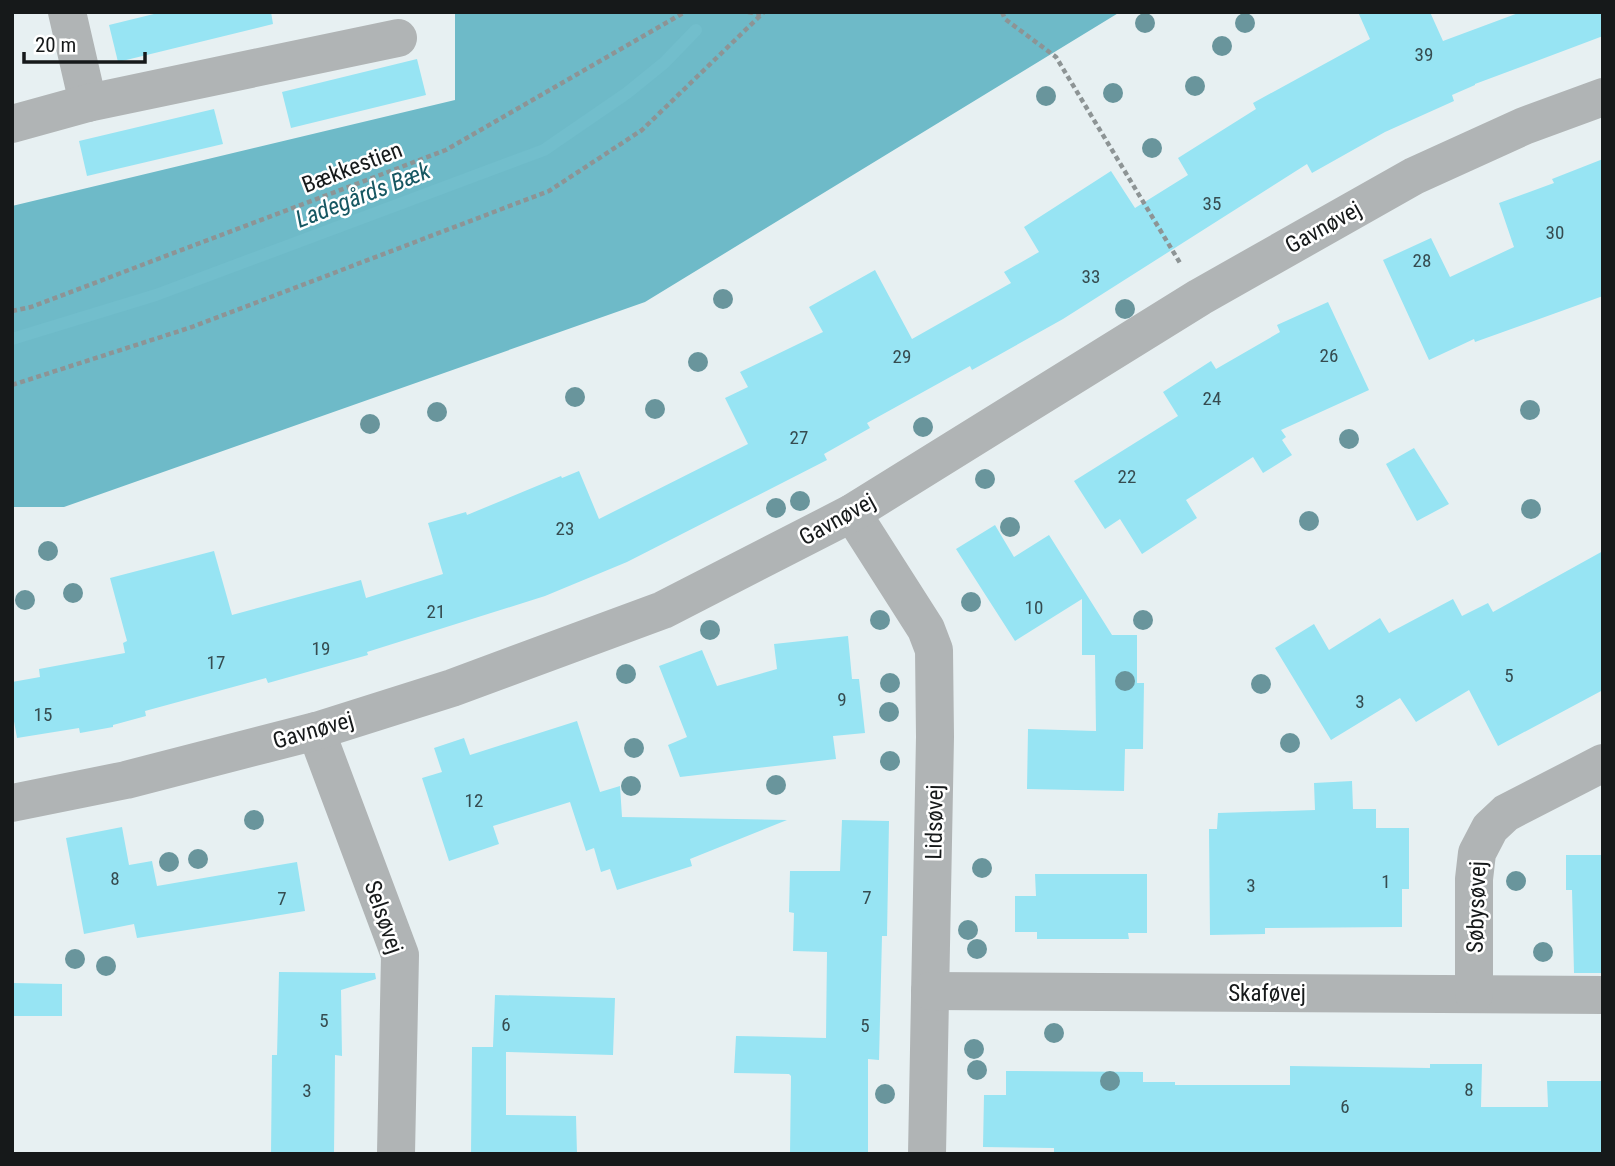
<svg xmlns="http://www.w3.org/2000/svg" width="1615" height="1166" viewBox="0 0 1615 1166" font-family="'Roboto Condensed',sans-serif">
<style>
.forest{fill:#6ebac8}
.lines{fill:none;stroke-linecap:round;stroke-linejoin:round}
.stream{stroke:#72becc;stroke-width:12}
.building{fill:#97e4f3}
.path{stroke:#8d9495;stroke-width:4.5;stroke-dasharray:5 3.5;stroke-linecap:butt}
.minor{stroke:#b0b4b5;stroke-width:38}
.tree{fill:#69959c}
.labels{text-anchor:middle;stroke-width:5;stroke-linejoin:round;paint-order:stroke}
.number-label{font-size:19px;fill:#364c50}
.street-label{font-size:23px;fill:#16191a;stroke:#fff}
.water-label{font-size:24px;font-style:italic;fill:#165762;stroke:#fff}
</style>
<rect width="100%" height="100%" fill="#e7f0f2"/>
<polygon class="forest" points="455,12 1120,12 645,302 64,507 12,507 12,206 455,100"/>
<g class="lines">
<polyline class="stream" points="12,339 156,295 544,150 627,93 664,63 696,30"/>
</g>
<g class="building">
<polygon points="162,12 271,12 273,24 118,62 109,25"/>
<polygon points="1358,12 1430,12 1443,41 1521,12 1603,12 1603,36 1475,84 1475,85 1452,95 1454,101 1385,132 1312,173 1307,164 1063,319 972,370 970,366 867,423 870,428 824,454 827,460 627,562 545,596 367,652 368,655 268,683 266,678 145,711 146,716 113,725 113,727 80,733 79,728 17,738 12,710 12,682 40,677 39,669 125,653 123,643 127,641 110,578 214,551 232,615 361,580 366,598 443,574 428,523 466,512 467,515 561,476 562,478 579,471 599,519 748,444 725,398 748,387 740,372 823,332 809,307 875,270 912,339 1011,283 1004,272 1039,252 1024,227 1111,171 1135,208 1188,175 1178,158 1256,109 1253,103 1370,39"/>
<polygon points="417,59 426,95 291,128 282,92"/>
<polygon points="214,109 223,144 87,176 79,141"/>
<polygon points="1603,159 1603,296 1475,342 1474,339 1429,360 1383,260 1431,238 1450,277 1514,247 1499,203 1554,183 1552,179"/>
<polygon points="1328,302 1369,390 1281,430 1286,437 1282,440 1292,455 1263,473 1253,457 1186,500 1197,518 1142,554 1120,519 1105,529 1074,481 1178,416 1163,392 1211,361 1216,369 1280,332 1277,325"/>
<polygon points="1414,448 1449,504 1417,521 1386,464"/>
<polygon points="995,525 1014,557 1049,535 1112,635 1137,635 1137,683 1144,683 1143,749 1125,749 1124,791 1027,789 1028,729 1096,731 1095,655 1082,655 1082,599 1015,641 956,549"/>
<polygon points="1603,551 1603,690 1498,746 1469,690 1416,722 1400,698 1331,740 1275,648 1314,624 1329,650 1380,618 1389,633 1453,599 1462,616 1488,603 1493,612"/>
<polygon points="848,636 852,679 859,679 865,733 833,736 836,759 680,777 668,745 687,737 659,666 702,650 717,686 777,669 774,644"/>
<polygon points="577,721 600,792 620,786 622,817 787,820 690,859 692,866 617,890 610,869 601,872 594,848 586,851 570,802 493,826 499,844 449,861 422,778 442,772 434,748 464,738 470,755"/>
<polygon points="1352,781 1353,809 1376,809 1376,828 1409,828 1409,889 1402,889 1402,927 1265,928 1265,934 1210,935 1209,829 1217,829 1218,813 1315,810 1314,783"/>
<polygon points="842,820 889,821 887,936 882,936 879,1060 868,1059 868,1154 790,1154 791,1076 789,1074 734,1073 736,1036 826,1038 827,952 793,951 794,913 789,912 790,871 840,871"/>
<polygon points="122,827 129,865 152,861 157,886 297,862 305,911 137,938 134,924 84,934 66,838"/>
<polygon points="1566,855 1603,855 1603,973 1574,973 1572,890 1566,890"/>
<polygon points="1035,874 1147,874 1147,933 1128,933 1129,939 1037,939 1037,932 1015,932 1015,896 1036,896"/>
<polygon points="279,972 375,973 376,979 341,990 342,1056 335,1055 334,1154 271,1154 272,1055 277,1055"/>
<polygon points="12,983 62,984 62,1016 12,1016"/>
<polygon points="495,995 615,998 613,1055 506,1052 506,1115 576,1116 577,1154 471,1154 472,1047 493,1047"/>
<polygon points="1430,1064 1482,1064 1481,1107 1548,1107 1547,1081 1603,1081 1603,1154 1054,1154 1054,1148 983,1147 984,1095 1006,1095 1006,1071 1143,1072 1143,1082 1175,1082 1175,1085 1290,1085 1290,1066 1430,1068"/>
</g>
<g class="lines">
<g class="path">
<polyline points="748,12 761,14"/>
<polyline points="1002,12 1005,19 1056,57 1180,263"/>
<polyline points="12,311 31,307 446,150 685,12"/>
<polyline points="12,385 192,327 549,191 642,130 764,12"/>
</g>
<g class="minor">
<polyline points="67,12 88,103"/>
<polyline points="12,124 88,103 398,38"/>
<polyline points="852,513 926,629 934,650 935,737 927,1154"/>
<polyline points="316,731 400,955 396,1154"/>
<polyline points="12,803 126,780 316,731 452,688 663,610 852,513 1200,297 1414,176 1524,126 1603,97"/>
<polyline points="930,991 1603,995"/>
<polyline points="1474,994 1474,879 1477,853 1490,828 1506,813 1603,763"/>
</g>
</g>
<g class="tree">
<circle cx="1145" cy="23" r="10"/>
<circle cx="1245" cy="23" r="10"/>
<circle cx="1222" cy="46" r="10"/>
<circle cx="1195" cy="86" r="10"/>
<circle cx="1113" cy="93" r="10"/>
<circle cx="1046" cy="96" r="10"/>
<circle cx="1152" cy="148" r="10"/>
<circle cx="723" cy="299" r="10"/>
<circle cx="1125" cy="309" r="10"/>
<circle cx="698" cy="362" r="10"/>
<circle cx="575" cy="397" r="10"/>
<circle cx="655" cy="409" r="10"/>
<circle cx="1530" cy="410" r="10"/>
<circle cx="437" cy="412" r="10"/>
<circle cx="370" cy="424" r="10"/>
<circle cx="923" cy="427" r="10"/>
<circle cx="1349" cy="439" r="10"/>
<circle cx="985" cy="479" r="10"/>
<circle cx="800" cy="501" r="10"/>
<circle cx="776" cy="508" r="10"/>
<circle cx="1531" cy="509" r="10"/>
<circle cx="1309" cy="521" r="10"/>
<circle cx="1010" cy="527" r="10"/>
<circle cx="48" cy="551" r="10"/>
<circle cx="73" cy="593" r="10"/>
<circle cx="25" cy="600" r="10"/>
<circle cx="971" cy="602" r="10"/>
<circle cx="880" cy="620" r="10"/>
<circle cx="1143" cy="620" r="10"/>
<circle cx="710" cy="630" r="10"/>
<circle cx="626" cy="674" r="10"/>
<circle cx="1125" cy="681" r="10"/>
<circle cx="890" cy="683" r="10"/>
<circle cx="1261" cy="684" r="10"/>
<circle cx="889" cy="712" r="10"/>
<circle cx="1290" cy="743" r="10"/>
<circle cx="634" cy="748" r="10"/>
<circle cx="890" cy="761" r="10"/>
<circle cx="776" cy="785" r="10"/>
<circle cx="631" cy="786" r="10"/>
<circle cx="254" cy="820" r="10"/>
<circle cx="198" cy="859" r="10"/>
<circle cx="169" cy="862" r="10"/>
<circle cx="982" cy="868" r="10"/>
<circle cx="1516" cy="881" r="10"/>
<circle cx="968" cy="930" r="10"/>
<circle cx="977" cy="949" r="10"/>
<circle cx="1543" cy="952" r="10"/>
<circle cx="75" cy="959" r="10"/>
<circle cx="106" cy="966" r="10"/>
<circle cx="1054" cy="1033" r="10"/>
<circle cx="974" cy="1049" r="10"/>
<circle cx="977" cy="1070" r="10"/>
<circle cx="1110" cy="1081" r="10"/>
<circle cx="885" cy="1094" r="10"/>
</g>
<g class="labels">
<g class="number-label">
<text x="1424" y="61">39</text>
<text x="1212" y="210">35</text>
<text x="1555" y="239">30</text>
<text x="1422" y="267">28</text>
<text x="1091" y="283">33</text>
<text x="1329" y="362">26</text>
<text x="902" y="363">29</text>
<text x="1212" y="405">24</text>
<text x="799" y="444">27</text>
<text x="1127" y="483">22</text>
<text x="565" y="535">23</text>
<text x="1034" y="614">10</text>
<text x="436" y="618">21</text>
<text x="321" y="655">19</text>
<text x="216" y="669">17</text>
<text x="1509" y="682">5</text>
<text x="842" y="706">9</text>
<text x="1360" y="708">3</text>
<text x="43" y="721">15</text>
<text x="474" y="807">12</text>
<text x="115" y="885">8</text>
<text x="1386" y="888">1</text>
<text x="1251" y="892">3</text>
<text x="867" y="904">7</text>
<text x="282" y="905">7</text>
<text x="324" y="1027">5</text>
<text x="506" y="1031">6</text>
<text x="865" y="1032">5</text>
<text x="1469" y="1096">8</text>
<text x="307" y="1097">3</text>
<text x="1345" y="1113">6</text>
</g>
<g class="street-label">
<text transform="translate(352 167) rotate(-21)" y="8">Bækkestien</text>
<text transform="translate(1323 227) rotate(-29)" y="8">Gavnøvej</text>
<text transform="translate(837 519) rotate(-29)" y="8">Gavnøvej</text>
<text transform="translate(313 730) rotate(-16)" y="8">Gavnøvej</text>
<text transform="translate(934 822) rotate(-89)" y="8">Lidsøvej</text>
<text transform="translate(1476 907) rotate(-88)" y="8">Søbysøvej</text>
<text transform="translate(384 917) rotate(71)" y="8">Selsøvej</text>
<text x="1267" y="1001">Skaføvej</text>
</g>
<g class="water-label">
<text transform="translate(363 195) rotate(-21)" y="8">Ladegårds Bæk</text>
</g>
</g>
<rect width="1615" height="1166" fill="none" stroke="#16191a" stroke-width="28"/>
<path d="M24 52v10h121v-10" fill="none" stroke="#16191a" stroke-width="3.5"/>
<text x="35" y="52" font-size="21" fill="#16191a" stroke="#ffffff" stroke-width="5" paint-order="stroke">20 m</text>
</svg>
